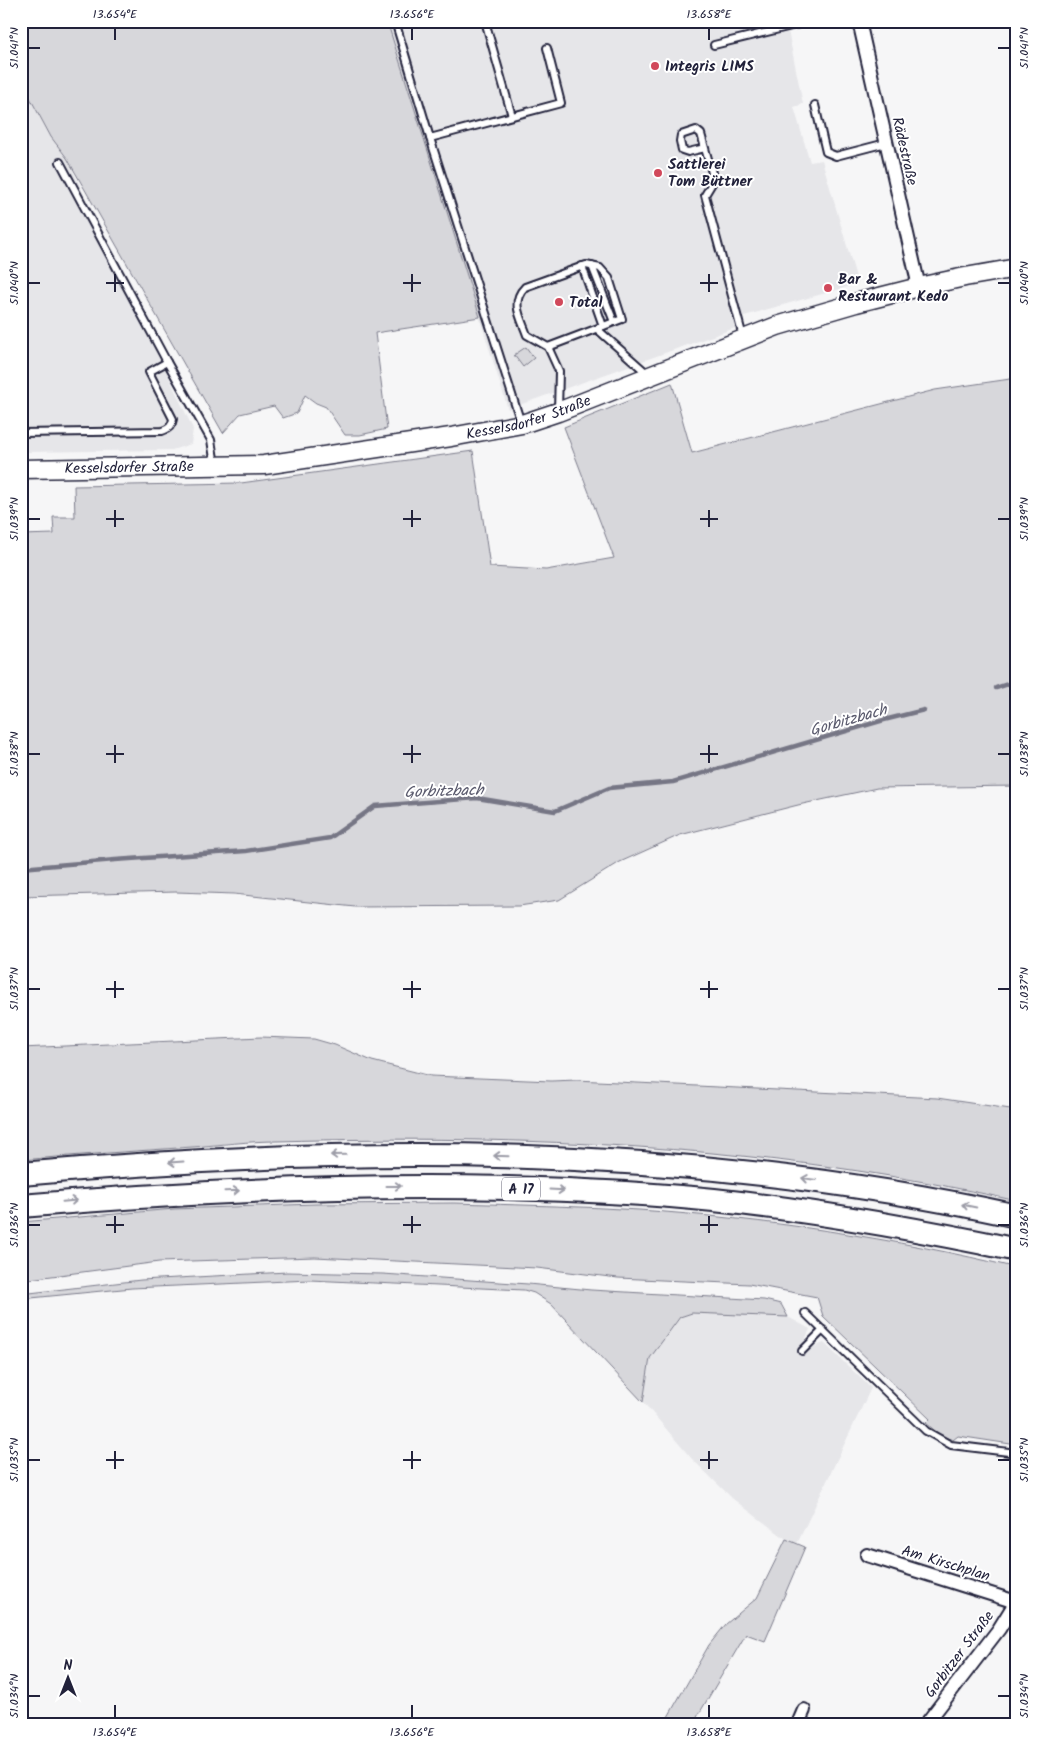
<svg xmlns="http://www.w3.org/2000/svg" width="1038" height="1745" font-family="Kalam,sans-serif">
  <style>
    .built { fill: #e6e6e9 }
    .green { fill: #d7d7db; stroke: #7c7c8b }
    .lines { fill: none; stroke-linecap: round; stroke-linejoin: round }
    .stream { stroke: #767685; stroke-width: 4.5 }
    .lane-casing { stroke: #22223b; stroke-width: 10 }
    .street-casing { stroke: #22223b; stroke-width: 16 }
    .secondary-casing { stroke: #22223b; stroke-width: 21 }
    .highway-casing { stroke: #22223b; stroke-width: 26 }
    .lane { stroke: #fff; stroke-width: 6 }
    .street { stroke: #fff; stroke-width: 12 }
    .secondary { stroke: #fff; stroke-width: 18 }
    .highway { stroke: #fff; stroke-width: 22 }
    .oneway { stroke: #9c9ca7 }
    .ticks { fill: none; stroke: #22223b; stroke-width: 2 }
    .poi-dot { fill: #d1495b; stroke: #fff; stroke-width: 2 }
    .labels { text-anchor: middle; stroke-width: 4; stroke-linejoin: round; paint-order: stroke }
    .shield { fill: #fff; stroke: #646476; stroke-width: 1 }
    .shield-label { font-size: 14px; font-weight: bold; fill: #22223b }
    .poi-label { font-size: 15px; font-weight: bold; fill: #22223b; stroke: #fff; text-anchor: start }
    .street-label { font-size: 15px; fill: #22223b; stroke: #fff }
    .water-label { font-size: 16px; font-style: italic; fill: #5a5a6d; stroke: #fff }
    .neatline { fill: none; stroke: #22223b; stroke-width: 2 }
    .ticks-label { font-size: 12px; text-anchor: middle; fill: #22223b }
  </style>
  <rect width="100%" height="100%" fill="#f6f6f7"/>
  <filter id="ink" filterUnits="userSpaceOnUse"><feTurbulence type="fractalNoise" baseFrequency=".02" numOctaves="2"/><feDisplacementMap in="SourceGraphic" scale="10" xChannelSelector="R" yChannelSelector="G"/><feConvolveMatrix kernelMatrix="1 2 1 2 8 2 1 2 1" color-interpolation-filters="sRGB"/></filter>
  <g filter="url(#ink)">
    <g class="built">
      <path d="M387,21h399l17,83 -9,3 16,55 12,-2 36,124 -125,35 2,9 -227,81z"/>
      <path d="M21,81l30,56 16,21 126,271 -2,15 -19,6 -151,2z"/>
      <path d="M692,1313l96,4 22,12 -6,13 7,6 13,-5 47,45 -74,156 -11,-5 -53,-40 -41,-40 -49,-57 7,-44 30,-41z"/>
    </g>
    <g class="green">
      <path d="M21,21h366l93,296 -105,16 12,96 -27,6h-15l-19,-28 -10,-4 -11,-8 -8,18 -14,5 -9,-12 -34,8 -17,19 -156,-275 -16,-21 -30,-56z"/>
      <path d="M526,347l8,11 -11,9 -9,-12z"/>
      <path d="M1017,378v408l-140,2 -79,17 -118,30 -60,27 -61,38 -40,6 -164,1 -121,-13 -58,-2 -155,4v-361l33,-1 -1,-17h22l-1,-31 167,-3 232,-32 17,116 56,3 68,-12 -50,-131 108,-44 20,70 243,-63z"/>
      <path d="M261,1037l53,2 21,6 37,16 59,15 120,5 26,-1 360,18 80,12v91c-242,-55 -492,-67 -740,-60 -28,0 -57,4 -85,6 -57,4 -114,8 -171,13v-112z"/>
      <path d="M454,1203c62,2 124,3 185,7 127,9 255,28 378,58v177l-59,-9 -5,4 -12,-4 -15,-13 4,-4 -107,-103 -6,-19 -68,-13 -131,-6 -81,-10 -222,-11 -156,5 -138,18v-58l153,-13 141,-5z"/>
      <path d="M287,1272l96,2 145,10 63,6 173,10 17,4 7,13 -96,-4 -12,4 -30,41 -7,44 -92,-98 -17,-11 -10,-3 -214,-10 -178,8 -111,11v-5l120,-14z"/>
      <path d="M786,1539l19,8 -40,94 -19,-7 -53,90h-29l45,-79 17,-21 31,-26z"/>
    </g>
    <g class="lines">
      <g class="stream">
        <path d="M996,688l21,-7"/>
        <path d="M21,868l94,-8 131,-9 84,-13 45,-32 102,-8 78,13 54,-23 64,-6 211,-62 40,-10"/>
      </g>
      <defs>
        <g id="lane">
          <path d="M395,21l35,117"/>
          <path d="M485,21l27,95"/>
          <path d="M714,45l98,-24"/>
          <path d="M815,105l11,47 10,4 50,-13"/>
          <path d="M705,148l-17,4 -6,-2 -2,-9 1,-6 15,-5 5,4 13,46 -9,15 38,142"/>
          <path d="M60,162l107,200 44,78 4,25"/>
          <path d="M582,266l21,60"/>
          <path d="M592,266l22,56"/>
          <path d="M597,329l52,46"/>
          <path d="M548,347l74,-28 -13,-41 -9,-10 -14,-3 -61,22c-15,15 -4,31 2,48l21,12 11,24 -1,40"/>
          <path d="M521,423l-91,-285 131,-35 -14,-55"/>
          <path d="M21,433l141,-2c7,-2 10,-5 11,-12l-24,-47 18,-10"/>
          <path d="M805,1313l121,118 25,14 66,8"/>
          <path d="M802,1351l21,-21"/>
        </g>
        <g id="street">
          <path d="M859,21l60,266"/>
          <path d="M867,1555l149,47"/>
          <path d="M798,1724l6,-14"/>
          <path d="M926,1724l73,-95 18,-29"/>
        </g>
        <g id="secondary">
          <path id="s1" d="M21,469l243,-4 187,-28 71,-13 36,-12 219,-86 79,-23 63,-16 46,-10 52,-9"/>
        </g>
        <g id="highway">
          <path d="M21,1174c334,-30 667,-30 996,42"/>
          <path d="M21,1206c162,-14 325,-22 487,-18 69,2 138,5 206,12 102,11 203,29 303,50"/>
        </g>
      </defs>
      <use href="#lane" class="lane-casing"/>
      <use href="#street" class="street-casing"/>
      <use href="#secondary" class="secondary-casing"/>
      <use href="#highway" class="highway-casing"/>
      <use href="#lane" class="lane"/>
      <use href="#street" class="street"/>
      <use href="#secondary" class="secondary"/>
      <use href="#highway" class="highway"/>
    </g>
    <defs><path id="oneway-shaft" d="M-6 0H5M1.5-3L5.5 0L1.5 3" fill="none" stroke-width="1.6" stroke-linecap="round" stroke-linejoin="round" transform="scale(1.25)"/></defs>
    <g class="oneway">
      <use href="#oneway-shaft" transform="translate(338 1155) rotate(179)"/>
      <use href="#oneway-shaft" transform="translate(501 1156) rotate(-178)"/>
      <use href="#oneway-shaft" transform="translate(176 1162) rotate(176)"/>
      <use href="#oneway-shaft" transform="translate(809 1179) rotate(-172)"/>
      <use href="#oneway-shaft" transform="translate(394 1186)"/>
      <use href="#oneway-shaft" transform="translate(557 1190) rotate(3)"/>
      <use href="#oneway-shaft" transform="translate(232 1191) rotate(-2)"/>
      <use href="#oneway-shaft" transform="translate(70 1201) rotate(-5)"/>
      <use href="#oneway-shaft" transform="translate(969 1206) rotate(-169)"/>
    </g>
  </g>
  <path class="ticks" d="M115,28v12M412,28v12M709,28v12M28,48h12M998,48h12M115,274v18M412,274v18M709,274v18M28,283h12M106,283h18M403,283h18M700,283h18M998,283h12M115,510v17M412,510v17M709,510v17M28,519h12M106,519h18M403,519h18M700,519h18M998,519h12M115,745v18M412,745v18M709,745v18M28,754h12M106,754h18M403,754h18M700,754h18M998,754h12M115,981v17M412,981v17M709,981v17M28,989h12M106,989h18M403,989h18M700,989h18M998,989h12M115,1216v17M412,1216v17M709,1216v17M28,1225h12M106,1225h18M403,1225h18M700,1225h18M998,1225h12M115,1451v18M412,1451v18M709,1451v18M28,1460h12M106,1460h18M403,1460h18M700,1460h18M998,1460h12M28,1696h12M998,1696h12M115,1705v13M412,1705v13M709,1705v13"/>
  <g class="poi-dot">
    <circle cx="655" cy="66" r="5"/>
    <circle cx="658" cy="173" r="5"/>
    <circle cx="828" cy="288" r="5"/>
    <circle cx="559" cy="302" r="5"/>
  </g>
  <g class="labels">
    <rect class="shield" x="502" y="1177.5" width="38" height="23" rx="4"/>
    <g class="shield-label">
      <text x="521" y="1194">A 17</text>
    </g>
    <g class="poi-label">
      <text x="665" y="71">Integris LIMS</text>
      <text x="668" y="169">Sattlerei<tspan x="668" dy="17">Tom Büttner</tspan></text>
      <text x="838" y="284">Bar &amp;<tspan x="838" dy="17">Restaurant Kedo</tspan></text>
      <text x="569" y="307">Total</text>
    </g>
    <g class="street-label">
      <text transform="translate(905 151) rotate(77)" y="5">Rädestraße</text>
      <text dy="5" stroke="none"><textPath href="#s1" startOffset="512">Kesselsdorfer Straße</textPath></text>
      <text dy="5" stroke="none"><textPath href="#s1" startOffset="108">Kesselsdorfer Straße</textPath></text>
      <text transform="translate(946 1563) rotate(17)" y="5">Am Kirschplan</text>
      <text transform="translate(959 1654) rotate(-53)" y="5">Gorbitzer Straße</text>
    </g>
    <g class="water-label">
      <text transform="translate(848 719) rotate(-16)" y="6">Gorbitzbach</text>
      <text transform="translate(444 790) rotate(-2)" y="6">Gorbitzbach</text>
    </g>
  </g>
  <rect width="1038" height="1745" fill="none" stroke="#fff" stroke-width="55"/>
  <g transform="translate(68 1678)" stroke="#ffffff" stroke-width="4" paint-order="stroke">
  <path d="M0-4L9 19L0 12L-9 19Z" fill="#22223b"/>
  <text y="-8" font-size="14" font-weight="bold" text-anchor="middle" fill="#22223b">N</text>
  </g>
  <rect x="28" y="28" width="982" height="1690" class="neatline"/>
  <g class="ticks-label">
    <text x="115" y="18">13.654°E</text>
    <text x="412" y="18">13.656°E</text>
    <text x="709" y="18">13.658°E</text>
    <text transform="translate(14 48) rotate(-90)" y="4">51.041°N</text>
    <text transform="translate(1024 48) rotate(-90)" y="4">51.041°N</text>
    <text transform="translate(14 283) rotate(-90)" y="4">51.040°N</text>
    <text transform="translate(1024 283) rotate(-90)" y="4">51.040°N</text>
    <text transform="translate(14 519) rotate(-90)" y="4">51.039°N</text>
    <text transform="translate(1024 519) rotate(-90)" y="4">51.039°N</text>
    <text transform="translate(14 754) rotate(-90)" y="4">51.038°N</text>
    <text transform="translate(1024 754) rotate(-90)" y="4">51.038°N</text>
    <text transform="translate(14 989) rotate(-90)" y="4">51.037°N</text>
    <text transform="translate(1024 989) rotate(-90)" y="4">51.037°N</text>
    <text transform="translate(14 1225) rotate(-90)" y="4">51.036°N</text>
    <text transform="translate(1024 1225) rotate(-90)" y="4">51.036°N</text>
    <text transform="translate(14 1460) rotate(-90)" y="4">51.035°N</text>
    <text transform="translate(1024 1460) rotate(-90)" y="4">51.035°N</text>
    <text transform="translate(14 1696) rotate(-90)" y="4">51.034°N</text>
    <text transform="translate(1024 1696) rotate(-90)" y="4">51.034°N</text>
    <text x="115" y="1736">13.654°E</text>
    <text x="412" y="1736">13.656°E</text>
    <text x="709" y="1736">13.658°E</text>
  </g>
</svg>
